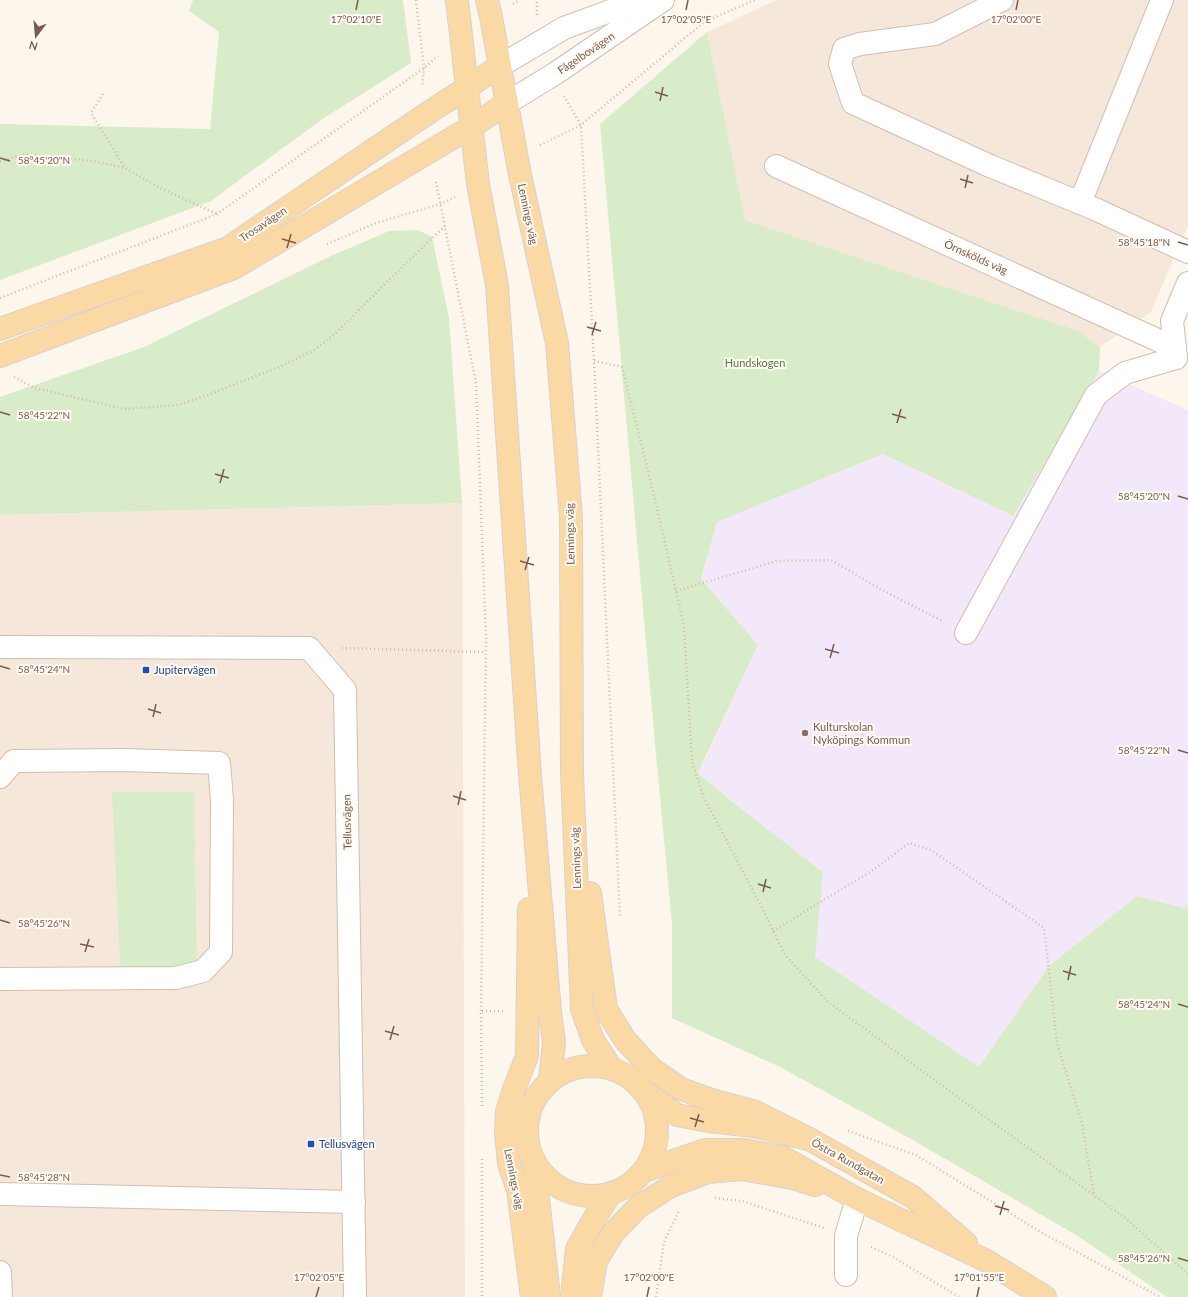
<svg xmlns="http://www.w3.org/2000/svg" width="1188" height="1297" font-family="Lato,sans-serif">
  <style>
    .residential { fill: #f5e8da }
    .education { fill: #f3e8fa }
    .green { fill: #d8ecc9 }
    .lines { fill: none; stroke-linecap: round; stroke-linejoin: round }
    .minor-casing { stroke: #d1beb0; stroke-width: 24 }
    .major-casing { stroke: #dad1cd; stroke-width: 24 }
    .path { stroke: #d9b8a5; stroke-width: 2.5; stroke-dasharray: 1 3; stroke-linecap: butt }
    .minor { stroke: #fff; stroke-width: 22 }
    .major { stroke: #fbd9a5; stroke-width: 22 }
    .ticks { fill: none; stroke: #7a5c4d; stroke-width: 1.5 }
    .transit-dot { fill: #1a4fb4; stroke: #fffaf3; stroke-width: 1.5 }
    .education-dot { fill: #8d6e63; stroke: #fffaf3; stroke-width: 1.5 }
    .labels { text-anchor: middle; stroke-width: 4; stroke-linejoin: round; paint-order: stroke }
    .street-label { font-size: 11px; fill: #7a5c4d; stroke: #fffaf3 }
    .park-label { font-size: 11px; fill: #537a41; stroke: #fffaf3 }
    .transit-label { font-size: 11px; fill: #164399; stroke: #fffaf3; text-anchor: start }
    .education-label { font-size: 11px; fill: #785e54; stroke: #fffaf3; text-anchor: start }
    .ticks-label { font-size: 10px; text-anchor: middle; fill: #7a5c4d; stroke: #fffaf3; stroke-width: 4; stroke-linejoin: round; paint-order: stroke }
  </style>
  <rect width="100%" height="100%" fill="#fdf6ec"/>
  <g class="residential">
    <path d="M777,0h411v225l-37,87 -51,35 -24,-17 -331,-110 -38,-188z"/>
    <path d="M462,503l3,794h-465v-782z"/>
  </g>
  <path class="education" d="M1099,371l89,39v499l-51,-13 -88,70 -70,102 -164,-111 8,-85 -87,-67 -38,-32 9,-17 51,-111 -57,-66 16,-57 166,-68 129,62z"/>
  <g class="green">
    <path d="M193,0h210l8,63 -90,57 -110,81 -211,79v-156l210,5 9,-97 -30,-21z"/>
    <path d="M707,32l38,188 331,110 24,17 -1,24 -86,145 -130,-62 -166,68 -16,57 57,66 -60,128 38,32 87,67 -8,85 164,110 70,-101 88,-70 51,13v388h-21l-91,-62 -165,-96 -131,-72 -108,-49v-94l-17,-180 -55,-620z"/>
    <path d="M418,230l14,7 17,81 13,185 -462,12v-118l144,-50 187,-91 58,-25z"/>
    <path d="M112,792h82l3,188 -76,3z"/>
  </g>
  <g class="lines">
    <defs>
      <g id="minor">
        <path d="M1002,0l-67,34 -75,10 -16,5 -4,15 13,39 137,63 105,43 93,43"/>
        <path d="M500,66l64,-38 76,-28"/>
        <path d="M507,103l49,-30 107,-73"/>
        <path d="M776,166l399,182"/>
        <path d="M1080,203l82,-203"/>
        <path d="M1176,358l-4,-37 16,-38"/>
        <path d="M966,633l130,-238 29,-22 51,-15"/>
        <path d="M0,647l309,1 36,42 10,607"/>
        <path d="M0,777l14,-16 110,-1 95,3 3,37 -1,152 -18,19 -27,7 -176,1"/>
        <path d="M0,1194l354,8"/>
        <path d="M0,1272l1,25"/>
        <path d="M846,1275v-39l11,-37"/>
      </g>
      <g id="major">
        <path d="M457,0l21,184 19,101 33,490 20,237 4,30 -4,38"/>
        <path d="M487,0l4,17 29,158 37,168 14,174 1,256 10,236 11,31 18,28"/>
        <path d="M0,329l228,-81 197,-133 75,-49"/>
        <path d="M0,356l234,-88 237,-141 36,-24"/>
        <path d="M590,893l16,116 19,31 27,29 29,20 31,11 41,11 56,28"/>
        <path d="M529,909l-2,147 -14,36 -6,20 -1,21 3,31 9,26 14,107"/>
        <circle cx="592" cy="1131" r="65"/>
        <path d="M646,1093l31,22 32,6 45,5 55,13 104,58 53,46"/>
        <path d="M534,1162l15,135"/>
        <path d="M644,1171l61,-21h38l39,7 75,42 128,61 60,37"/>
        <path d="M572,1297l5,-48 17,-30 17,-26"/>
        <path d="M590,1297l6,-36 17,-28 25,-26 33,-21 37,-14 33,-3 52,9 22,7"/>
      </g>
    </defs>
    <use href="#minor" class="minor-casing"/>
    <use href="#major" class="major-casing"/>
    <g class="path">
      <path d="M416,0l8,68 -2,19"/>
      <path d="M513,4l6,-4"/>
      <path d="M537,15v-15"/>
      <path d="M103,94l-12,19 34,55 37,21 55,25"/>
      <path d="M564,96l17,29 13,236 26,556"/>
      <path d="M540,145l41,-20 123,-103 51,-22"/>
      <path d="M0,161l26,-7 67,7 32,7"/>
      <path d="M436,182l40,201 10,255 -5,373"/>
      <path d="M327,244l49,-21 65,-19 14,-7"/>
      <path d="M0,298l217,-84 207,-146 14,-12"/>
      <path d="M594,361l28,6 30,120 32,139 8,136 12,36 56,106 25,51 43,47 149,109 147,106 64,57"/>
      <path d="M14,377l21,11 89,21 54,-4 30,-10 71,-28 34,-16 22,-17 61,-61 49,-47"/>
      <path d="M676,591l101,-30 54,-1 53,31 60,31"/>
      <path d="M342,648l143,4"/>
      <path d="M773,931l100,-61 36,-27 22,7 113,78 13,115 25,81 12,71"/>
      <path d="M482,1106l-1,-95h22"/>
      <path d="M848,1131l68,24 128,79 116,63"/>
      <path d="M482,1159v138"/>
      <path d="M715,1198l27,3 82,27"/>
      <path d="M871,1247l22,10 66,40"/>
      <path d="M656,1297l8,-55 15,-31"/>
    </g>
    <use href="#minor" class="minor"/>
    <use href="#major" class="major"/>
  </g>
  <path class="ticks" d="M356,10l2,-10M686,10l2,-10M1016,10l2,-10M655,92l13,4M660,101l3,-14M0,158l10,3M960,179l13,4M965,188l3,-13M282,239l14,4M1178,242l10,3M287,248l4,-14M587,327l14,4M592,335l4,-13M0,412l10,3M892,414l14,4M897,423l4,-14M215,474l14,4M220,483l4,-14M1178,496l10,3M520,561l14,4M525,570l4,-13M825,649l14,4M830,658l4,-14M0,666l10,3M148,709l13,4M153,717l3,-13M1178,750l10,3M453,796l13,4M458,805l3,-14M758,884l13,4M763,892l3,-13M0,920l10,3M80,944l14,3M85,952l4,-13M1063,971l13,4M1068,980l3,-14M1178,1004l10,3M385,1031l14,4M390,1040l4,-14M690,1118l14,4M695,1127l4,-13M0,1175l10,2M995,1206l14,4M1000,1215l4,-14M1178,1258l10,3M316,1297l3,-10M647,1297l2,-10M977,1297l2,-10"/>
  <g class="transit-dot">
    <rect x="142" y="666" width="8" height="8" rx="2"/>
    <rect x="307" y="1140" width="8" height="8" rx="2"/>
  </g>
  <circle class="education-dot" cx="805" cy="733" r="4"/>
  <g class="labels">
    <g class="street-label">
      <text transform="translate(586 53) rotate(-34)" y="4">Fågelbovägen</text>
      <text transform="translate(528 214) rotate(78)" y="4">Lennings väg</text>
      <text transform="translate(263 224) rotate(-34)" y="4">Trosavägen</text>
      <text transform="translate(976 257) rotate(24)" y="4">Örnskölds väg</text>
      <text transform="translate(570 534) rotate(-91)" y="4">Lennings väg</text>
      <text transform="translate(347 822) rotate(-91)" y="4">Tellusvägen</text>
      <text transform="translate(576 858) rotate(-92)" y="4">Lennings väg</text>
      <text transform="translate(848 1161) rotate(29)" y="4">Östra Rundgatan</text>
      <text transform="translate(514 1179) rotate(79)" y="4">Lennings väg</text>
    </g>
    <g class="park-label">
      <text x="755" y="367">Hundskogen</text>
    </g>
    <g class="transit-label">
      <text x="154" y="674">Jupitervägen</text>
      <text x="319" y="1148">Tellusvägen</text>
    </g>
    <g class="education-label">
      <text x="813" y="731">Kulturskolan<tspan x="813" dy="13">Nyköpings Kommun</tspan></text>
    </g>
  </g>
  <g class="ticks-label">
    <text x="356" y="23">17°02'10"E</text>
    <text x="686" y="23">17°02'05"E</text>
    <text x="1016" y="23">17°02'00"E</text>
    <text x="44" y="164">58°45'20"N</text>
    <text x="1144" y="246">58°45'18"N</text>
    <text x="44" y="419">58°45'22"N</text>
    <text x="1144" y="500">58°45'20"N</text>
    <text x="44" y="673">58°45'24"N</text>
    <text x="1144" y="754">58°45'22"N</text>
    <text x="44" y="927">58°45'26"N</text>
    <text x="1144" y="1008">58°45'24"N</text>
    <text x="44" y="1181">58°45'28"N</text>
    <text x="1144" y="1262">58°45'26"N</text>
    <text x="319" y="1281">17°02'05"E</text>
    <text x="649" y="1281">17°02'00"E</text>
    <text x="979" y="1281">17°01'55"E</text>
  </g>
  <g transform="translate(36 36) rotate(196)" stroke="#fffaf3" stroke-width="3" paint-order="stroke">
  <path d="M0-3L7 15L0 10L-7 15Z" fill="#7a5c4d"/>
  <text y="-6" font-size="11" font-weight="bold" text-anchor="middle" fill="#7a5c4d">N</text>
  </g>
</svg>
